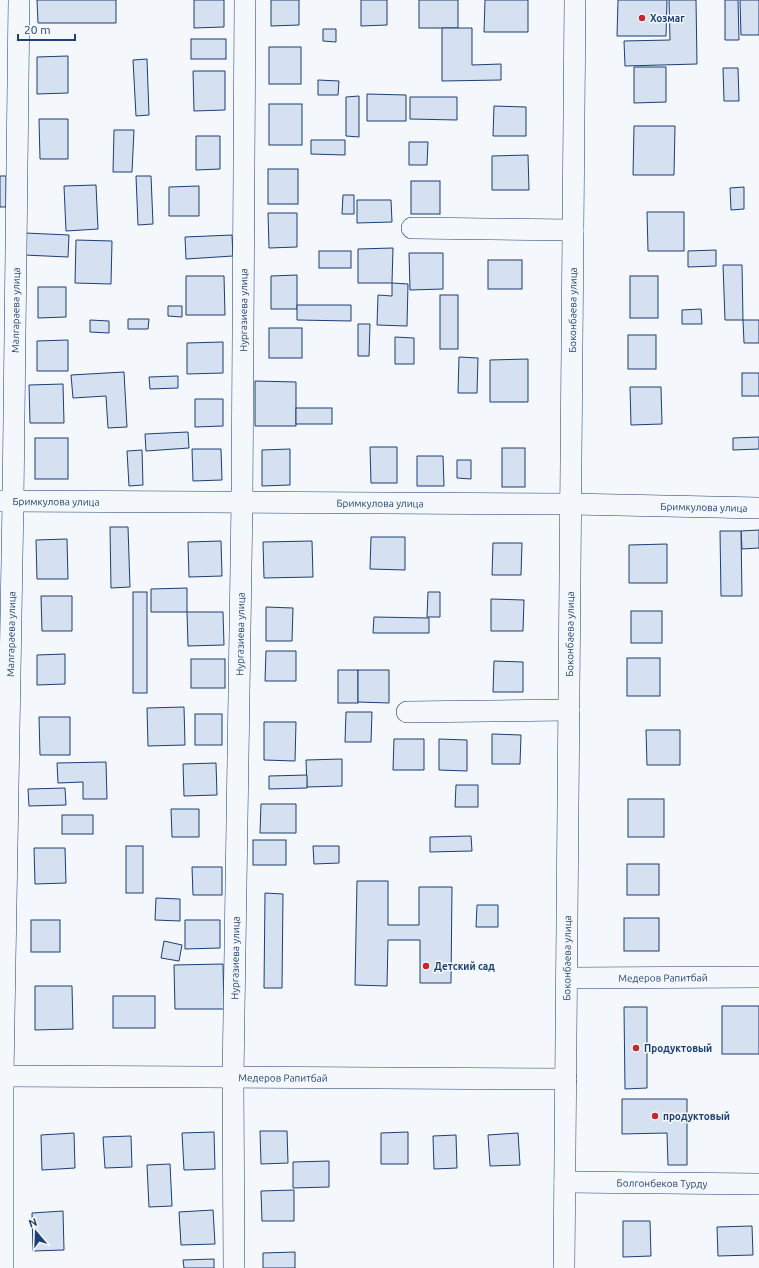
<svg xmlns="http://www.w3.org/2000/svg" width="759" height="1268" font-family="Ubuntu,sans-serif">
  <style>
    .building { fill: #d5e0f0; stroke: #1d3f73 }
    .lines { fill: none; stroke-linecap: round; stroke-linejoin: round }
    .minor-casing { stroke: #1d3f73; stroke-width: 22 }
    .minor { stroke: #f4f7fb; stroke-width: 21 }
    .poi-dot { fill: #c62828; stroke: #f4f7fb; stroke-width: 1.5 }
    .labels { text-anchor: middle; stroke-width: 3; stroke-linejoin: round; paint-order: stroke }
    .poi-label { font-size: 10px; font-weight: bold; fill: #1d3f73; stroke: #f4f7fb; text-anchor: start }
    .street-label { font-size: 10px; fill: #1d3f73; stroke: #f4f7fb }
  </style>
  <rect width="100%" height="100%" fill="#f4f7fb"/>
  <g class="building">
    <path d="M37,0h79v23h-78z"/>
    <path d="M194,0h30v27l-30,1z"/>
    <path d="M271,0h28v25l-28,1z"/>
    <path d="M361,0h26v25l-26,1z"/>
    <rect x="419" y="0" width="39" height="28"/>
    <path d="M485,0h43v32h-44z"/>
    <path d="M618,0h49l-1,36h-49z"/>
    <path d="M669,0h27l1,64 -72,2 -1,-25 46,-1z"/>
    <path d="M725,0h13l1,40h-14z"/>
    <path d="M740,0h19v35h-18z"/>
    <path d="M442,28h30v37l29,-1v16l-59,1z"/>
    <path d="M323,29h13v13l-13,-1z"/>
    <rect x="191" y="39" width="35" height="20"/>
    <rect x="269" y="47" width="32" height="37"/>
    <path d="M68,56v37l-31,1v-37z"/>
    <path d="M147,59l2,56 -13,1 -3,-56z"/>
    <path d="M634,67h32v35l-32,1z"/>
    <path d="M723,68h15l1,33h-15z"/>
    <path d="M193,71h32v39l-31,1z"/>
    <path d="M318,80l21,1 -1,14h-20z"/>
    <path d="M367,94l39,1v26h-39z"/>
    <path d="M359,96v41l-13,-1v-39z"/>
    <path d="M410,97h47v23l-47,-1z"/>
    <rect x="269" y="104" width="33" height="41"/>
    <path d="M494,106l32,1v29h-33z"/>
    <path d="M39,119h29v40h-28z"/>
    <path d="M634,126h41l-1,49h-41z"/>
    <path d="M114,130h20l-2,42h-19z"/>
    <path d="M196,136h24v33l-24,1z"/>
    <path d="M311,140h34v15l-34,-1z"/>
    <path d="M409,142h19l-1,23h-18z"/>
    <path d="M528,155l1,35h-37v-34z"/>
    <rect x="268" y="169" width="30" height="35"/>
    <rect x="0" y="176" width="6" height="31"/>
    <path d="M136,176h15l2,48 -15,1z"/>
    <rect x="411" y="181" width="29" height="33"/>
    <path d="M96,185l2,44 -32,2 -2,-45z"/>
    <path d="M199,186v30h-30v-29z"/>
    <path d="M744,187v22l-13,1 -1,-22z"/>
    <path d="M343,195h11v19h-12z"/>
    <path d="M357,200h34l1,22 -35,1z"/>
    <path d="M647,212h37v39h-36z"/>
    <path d="M268,213h29v34l-28,1z"/>
    <path d="M25,233l44,2 -1,22 -44,-2z"/>
    <path d="M232,235l1,21 -47,3 -1,-22z"/>
    <path d="M76,240l36,1 -1,43 -36,-1z"/>
    <path d="M393,248l-1,35h-34v-34z"/>
    <path d="M716,250v16l-28,1v-16z"/>
    <rect x="319" y="251" width="32" height="17"/>
    <path d="M409,253h34v36l-33,1z"/>
    <rect x="488" y="260" width="34" height="29"/>
    <path d="M723,265h19l1,55h-18z"/>
    <path d="M297,275v34h-26v-33z"/>
    <path d="M186,276h38l1,39h-39z"/>
    <rect x="630" y="276" width="28" height="42"/>
    <path d="M392,283l16,1 -1,42 -30,-1 1,-30 14,1z"/>
    <path d="M38,287h28v30l-28,1z"/>
    <rect x="440" y="295" width="18" height="54"/>
    <path d="M297,305h54v16l-54,-1z"/>
    <path d="M168,306h14v11l-14,-1z"/>
    <path d="M701,309l1,15h-20v-14z"/>
    <path d="M128,319h21l-1,10h-20z"/>
    <path d="M90,320l19,1v12l-19,-1z"/>
    <path d="M743,320h16v23h-15z"/>
    <path d="M358,324h12l-1,32h-11z"/>
    <rect x="269" y="328" width="33" height="30"/>
    <rect x="628" y="335" width="28" height="34"/>
    <path d="M395,337l19,1v26h-19z"/>
    <path d="M68,340v31h-31v-30z"/>
    <path d="M223,342v31l-36,1v-31z"/>
    <path d="M459,357l19,1 -1,35h-19z"/>
    <path d="M528,359v43h-38v-42z"/>
    <path d="M124,372l3,55 -19,1 -2,-32 -33,2 -2,-23z"/>
    <rect x="742" y="373" width="17" height="23"/>
    <path d="M178,376v12l-28,1 -1,-12z"/>
    <path d="M255,381l41,1v44h-41z"/>
    <path d="M63,384l1,39h-34l-1,-38z"/>
    <path d="M630,387h31l1,37 -31,1z"/>
    <path d="M195,399h28v27l-28,1z"/>
    <rect x="296" y="408" width="36" height="16"/>
    <path d="M188,432l1,16 -43,3 -1,-17z"/>
    <path d="M759,437v12l-26,1v-12z"/>
    <rect x="35" y="438" width="33" height="41"/>
    <path d="M370,447h27v36h-26z"/>
    <rect x="502" y="448" width="23" height="39"/>
    <path d="M192,449h29l1,31 -29,1z"/>
    <path d="M290,449v36l-28,1v-36z"/>
    <path d="M142,450l1,35 -14,1 -2,-35z"/>
    <path d="M417,456h26l1,30h-27z"/>
    <path d="M457,460h14v19l-14,-1z"/>
    <path d="M110,527h18l2,60 -19,1z"/>
    <path d="M759,530v18l-17,1 -1,-18z"/>
    <path d="M720,531h21l1,65h-21z"/>
    <path d="M371,537h34v33l-35,-1z"/>
    <path d="M67,539l1,40h-31l-1,-39z"/>
    <path d="M221,541l1,35 -33,1 -1,-35z"/>
    <path d="M312,541l1,36 -49,1 -1,-36z"/>
    <path d="M493,543h29l-1,32h-29z"/>
    <path d="M667,544v39h-38v-38z"/>
    <path d="M187,588v24h-36v-23z"/>
    <rect x="133" y="592" width="14" height="101"/>
    <path d="M428,592h12v25h-13z"/>
    <path d="M41,596h31v35h-30z"/>
    <path d="M491,599l33,1 -1,31h-32z"/>
    <path d="M266,607l27,1 -1,33h-26z"/>
    <rect x="631" y="611" width="31" height="32"/>
    <path d="M187,612h36l1,33 -36,1z"/>
    <path d="M374,617l55,1v15h-56z"/>
    <path d="M266,651h30v30h-31z"/>
    <path d="M65,654v30l-28,1v-30z"/>
    <rect x="627" y="658" width="33" height="38"/>
    <rect x="191" y="659" width="34" height="29"/>
    <path d="M494,661l29,1v30h-30z"/>
    <rect x="338" y="670" width="20" height="33"/>
    <path d="M358,670h31v33l-31,-1z"/>
    <path d="M184,707l1,38 -37,1 -1,-38z"/>
    <path d="M346,712h26l-1,30h-26z"/>
    <rect x="195" y="714" width="27" height="31"/>
    <path d="M39,717h31v38h-30z"/>
    <path d="M264,722h32l-1,39 -31,-1z"/>
    <path d="M646,730h34v35h-33z"/>
    <path d="M492,734l29,1 -1,29h-28z"/>
    <path d="M394,739h30v31h-31z"/>
    <path d="M439,739l28,1v31l-28,-1z"/>
    <path d="M342,759v27l-35,1 -1,-27z"/>
    <path d="M106,762l1,37h-24v-17l-25,1 -1,-20z"/>
    <path d="M216,763l1,32 -33,1 -1,-32z"/>
    <path d="M307,775v13l-38,1v-13z"/>
    <path d="M456,785h22v22h-23z"/>
    <path d="M65,788l1,17 -37,1 -1,-17z"/>
    <rect x="628" y="799" width="36" height="38"/>
    <path d="M261,804h35v29h-36z"/>
    <path d="M171,809h28v28h-27z"/>
    <rect x="62" y="815" width="31" height="19"/>
    <path d="M471,836l1,15 -42,1v-15z"/>
    <rect x="253" y="840" width="33" height="25"/>
    <rect x="126" y="846" width="17" height="47"/>
    <path d="M313,846h26v17l-25,1z"/>
    <path d="M34,848h31l1,35 -31,1z"/>
    <rect x="627" y="864" width="32" height="31"/>
    <path d="M192,867h30v28h-29z"/>
    <path d="M357,881h31v44h31v-38h33l-1,96h-31v-43h-32l-1,46 -32,-1z"/>
    <path d="M265,893l18,1 -1,94h-18z"/>
    <path d="M156,898l24,1v22l-25,-1z"/>
    <path d="M477,905h21v22h-22z"/>
    <rect x="624" y="918" width="35" height="33"/>
    <rect x="31" y="920" width="29" height="32"/>
    <path d="M185,920h35v28l-35,1z"/>
    <path d="M164,941l18,4 -3,16 -18,-3z"/>
    <path d="M223,964l1,45h-49l-1,-44z"/>
    <path d="M35,986h37l1,43 -38,1z"/>
    <rect x="113" y="996" width="42" height="32"/>
    <rect x="722" y="1006" width="37" height="48"/>
    <path d="M624,1007h23v81l-22,1z"/>
    <path d="M622,1099h65v66h-19l-1,-32 -45,1z"/>
    <path d="M260,1131h27l1,32 -27,1z"/>
    <path d="M214,1132l1,37 -31,1 -2,-37z"/>
    <path d="M408,1132v32h-27v-31z"/>
    <path d="M74,1133l1,35 -33,2 -1,-35z"/>
    <path d="M518,1133l2,32 -30,1 -2,-31z"/>
    <path d="M456,1135l1,33 -23,1 -1,-33z"/>
    <path d="M131,1136l1,31 -27,1 -2,-31z"/>
    <path d="M329,1161v26l-36,1v-26z"/>
    <path d="M170,1164l2,42 -23,1 -2,-42z"/>
    <path d="M294,1190v31h-32l-1,-30z"/>
    <path d="M213,1210l2,34 -34,1 -2,-33z"/>
    <path d="M63,1211l1,39 -31,1 -1,-38z"/>
    <path d="M623,1221h27l1,35 -28,1z"/>
    <path d="M752,1226l1,29 -35,1 -1,-29z"/>
    <path d="M295,1252v16h-32v-15z"/>
    <path d="M214,1259v9h-30l-1,-8z"/>
  </g>
  <g class="lines">
    <defs>
      <g id="minor">
        <path d="M412,228l161,2"/>
        <path id="s1" d="M0,501l571,3 188,4"/>
        <path d="M407,712l162,-2"/>
        <path id="s2" d="M567,978l192,-1"/>
        <path id="s3" d="M0,1076l566,3"/>
        <path id="s4" d="M565,1182l194,2"/>
        <path id="s5" d="M3,1268v-192l10,-575 6,-501"/>
        <path id="s6" d="M234,1268l-1,-190 9,-576 3,-502"/>
        <path id="s7" d="M564,1268l11,-1268"/>
      </g>
    </defs>
    <use href="#minor" class="minor-casing"/>
    <use href="#minor" class="minor"/>
  </g>
  <g class="poi-dot">
    <circle cx="642" cy="18" r="4"/>
    <circle cx="426" cy="966" r="4"/>
    <circle cx="636" cy="1048" r="4"/>
    <circle cx="655" cy="1116" r="4"/>
  </g>
  <g class="labels">
    <g class="poi-label">
      <text x="650" y="22">Хозмаг</text>
      <text x="434" y="970">Детский сад</text>
      <text x="644" y="1052">Продуктовый</text>
      <text x="663" y="1120">продуктовый</text>
    </g>
    <g class="street-label">
      <text dy="4" stroke="none"><textPath href="#s5" startOffset="958">Малгараева улица</textPath></text>
      <text dy="4" stroke="none"><textPath href="#s6" startOffset="958">Нургазиева улица</textPath></text>
      <text dy="4" stroke="none"><textPath href="#s7" startOffset="958">Боконбаева улица</textPath></text>
      <text dy="4" stroke="none"><textPath href="#s1" startOffset="56">Бримкулова улица</textPath></text>
      <text dy="4" stroke="none"><textPath href="#s1" startOffset="380">Бримкулова улица</textPath></text>
      <text dy="4" stroke="none"><textPath href="#s1" startOffset="704">Бримкулова улица</textPath></text>
      <text dy="4" stroke="none"><textPath href="#s5" startOffset="634">Малгараева улица</textPath></text>
      <text dy="4" stroke="none"><textPath href="#s6" startOffset="634">Нургазиева улица</textPath></text>
      <text dy="4" stroke="none"><textPath href="#s7" startOffset="634">Боконбаева улица</textPath></text>
      <text dy="4" stroke="none"><textPath href="#s6" startOffset="310">Нургазиева улица</textPath></text>
      <text dy="4" stroke="none"><textPath href="#s7" startOffset="310">Боконбаева улица</textPath></text>
      <text dy="4" stroke="none"><textPath href="#s2" startOffset="96">Медеров Рапитбай</textPath></text>
      <text dy="4" stroke="none"><textPath href="#s3" startOffset="283">Медеров Рапитбай</textPath></text>
      <text dy="4" stroke="none"><textPath href="#s4" startOffset="97">Болгонбеков Турду</textPath></text>
    </g>
  </g>
  <g transform="translate(36 1232) rotate(341)" stroke="#f4f7fb" stroke-width="3" paint-order="stroke">
  <path d="M0-3L7 15L0 10L-7 15Z" fill="#1d3f73"/>
  <text y="-6" font-size="11" font-weight="bold" text-anchor="middle" fill="#1d3f73">N</text>
  </g>
  <path d="M18 34v6h57v-6" fill="none" stroke="#1d3f73" stroke-width="2"/>
  <text x="24" y="34" font-size="12" fill="#1d3f73" stroke="#f4f7fb" stroke-width="3" paint-order="stroke">20 m</text>
</svg>
